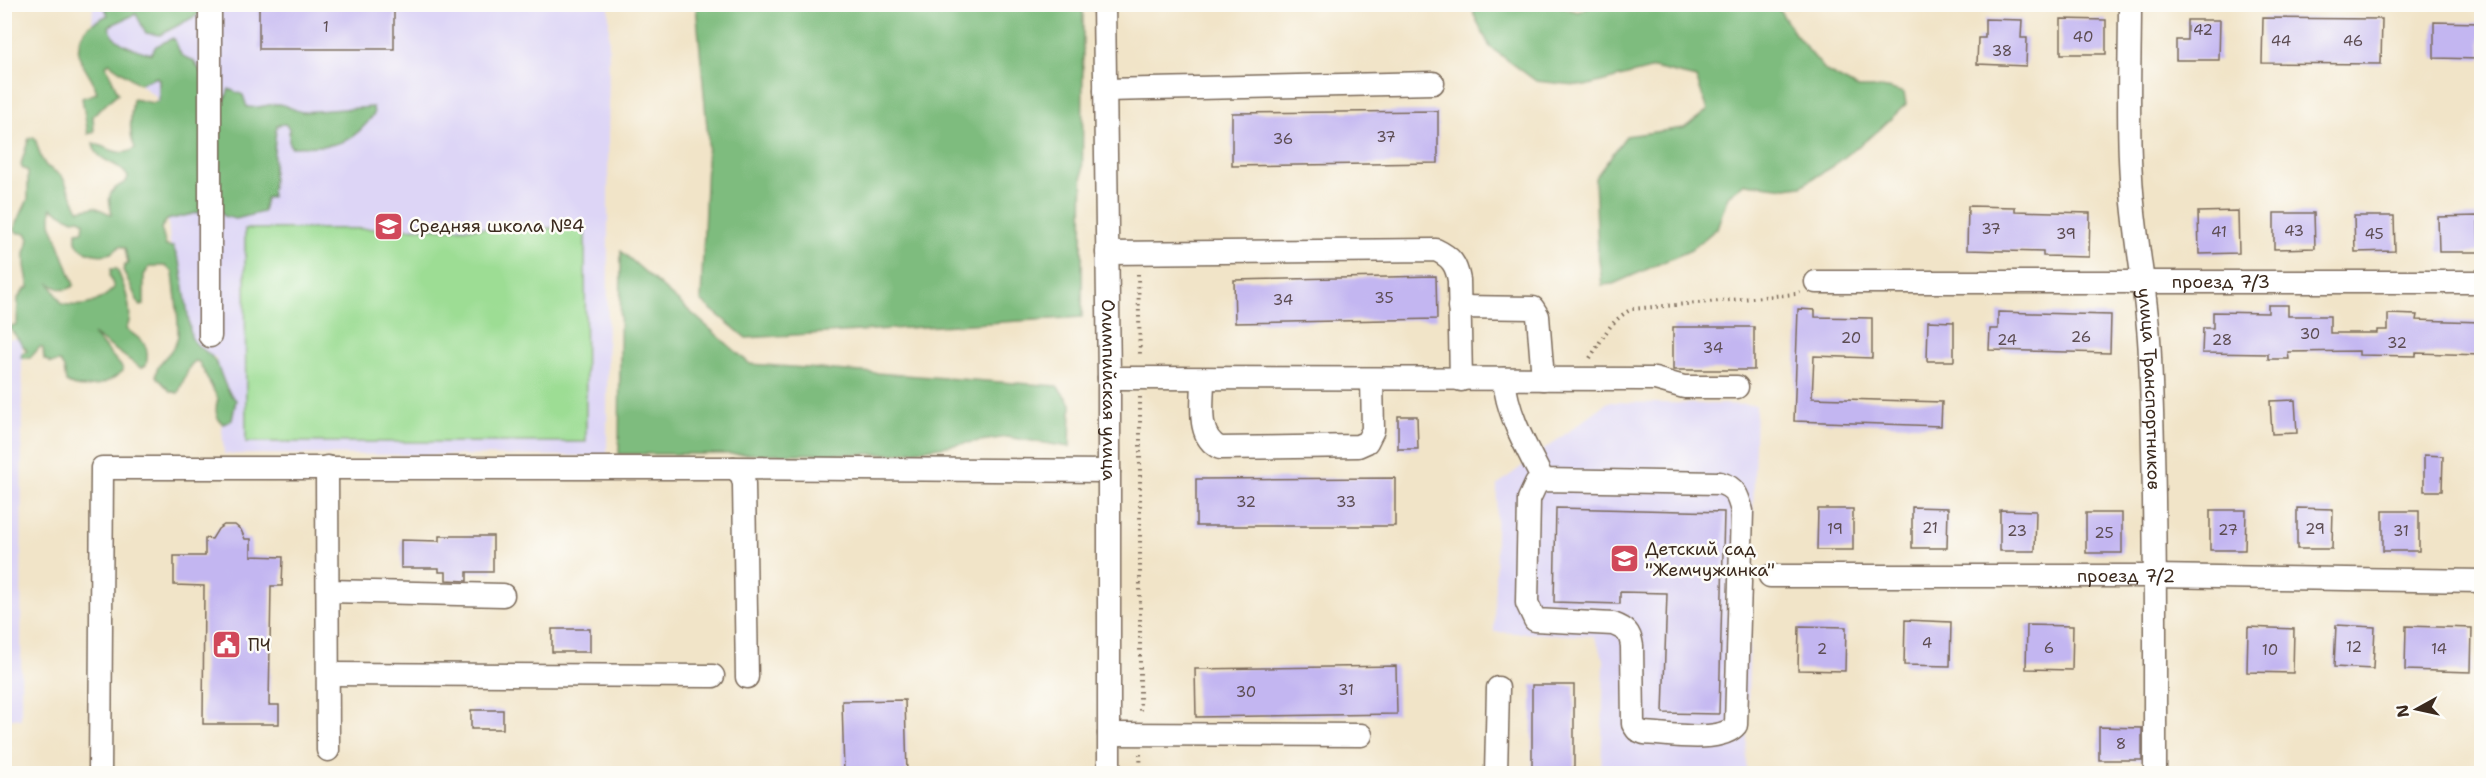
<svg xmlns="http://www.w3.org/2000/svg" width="2486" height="778" font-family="'Shantell Sans',sans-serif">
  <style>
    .built { fill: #ddd5f6 }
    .green { fill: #9ddd94; stroke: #6c8459; stroke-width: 1.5 }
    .forest { fill: #7ebc7e; stroke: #5c734e; stroke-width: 1.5 }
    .building { fill: #c3b6f1 }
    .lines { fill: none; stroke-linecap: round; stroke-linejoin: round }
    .minor-casing { stroke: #7b6b5a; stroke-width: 25 }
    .path { stroke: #7b6b5a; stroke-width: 4; stroke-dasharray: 1.5 4.5; stroke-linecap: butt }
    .minor { stroke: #fff; stroke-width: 22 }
    .labels { text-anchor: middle; stroke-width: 5; stroke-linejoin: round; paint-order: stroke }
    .number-label { font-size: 15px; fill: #5d4d53 }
    .poi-label { font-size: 18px; fill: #3b2a1e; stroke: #fdfcf7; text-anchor: start }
    .street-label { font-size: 18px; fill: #3b2a1e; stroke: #fdfcf7 }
  </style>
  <rect width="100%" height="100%" fill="#fdfcf7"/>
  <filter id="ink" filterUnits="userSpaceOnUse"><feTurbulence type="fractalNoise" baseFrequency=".0167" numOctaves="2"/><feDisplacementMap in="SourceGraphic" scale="12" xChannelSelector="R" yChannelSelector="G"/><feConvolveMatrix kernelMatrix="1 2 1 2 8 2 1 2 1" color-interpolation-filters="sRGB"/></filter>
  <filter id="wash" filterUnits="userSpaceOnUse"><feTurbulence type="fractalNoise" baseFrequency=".008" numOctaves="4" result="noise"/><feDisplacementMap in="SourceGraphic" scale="24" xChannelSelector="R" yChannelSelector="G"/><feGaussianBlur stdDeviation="1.35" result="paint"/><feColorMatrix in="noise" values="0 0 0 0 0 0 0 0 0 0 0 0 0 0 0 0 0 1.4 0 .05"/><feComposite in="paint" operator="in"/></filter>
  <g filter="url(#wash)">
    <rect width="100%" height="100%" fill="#f1e4c8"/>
    <g class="built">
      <path d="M93,5h516l-2,451 -383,-2 -8,-97 -35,-2 -25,-258 -65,-53z"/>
      <path d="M4,339h18l-1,380 -17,-1z"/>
      <path d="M1608,402l148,3 -10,368h-145l3,-114 -10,-23 -100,-4 3,-147z"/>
    </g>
    <path class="green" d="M585,228l1,214h-340l-1,-213z"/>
    <g class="forest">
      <path d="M97,5h126l-4,3 -16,4 -43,23 -14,-2 -10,-19 -27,12c3,19 27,23 42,28l5,-8 17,-8c9,11 1,17 20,22l28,41 4,-2 4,-10 14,6 4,12c12,2 20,-3 31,-3 9,1 15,6 24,8l71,-5 1,7c-26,36 -42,31 -83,33l-2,-5v-14l-4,-4 -8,1c-5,24 -2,48 -6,72l-5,1 -3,14 -27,7 -12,-3 -5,-9 -9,-1 -13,7 -30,7 -6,8 5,18 7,1 8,19 10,71c6,12 13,11 21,20 11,13 9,30 24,43l-4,20 -9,4c-8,-7 -8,-15 -5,-25l-19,-37 -4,-1 -5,5 -12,27 -8,-2 -14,-15c-1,-14 18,-23 21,-36 4,-13 -3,-53 -4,-68l-8,-6h-15l-6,9v30l-4,1 -17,-36 2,-5 3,-1 -3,-16 -5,-2c-4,4 -7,7 -13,8 -13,3 -37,-5 -30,-22l6,-1 1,-9 -4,-3 -7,1 -22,-12v15l23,62c-8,8 -15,4 -24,-1l12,20c22,4 36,0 52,-16l-4,-12 1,-7h6c6,14 19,45 9,60 15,11 25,15 20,36l-5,3 -48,-34 29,33 1,4c-15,13 -38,22 -57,11l-2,-14 -4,-6 -9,1 -7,-4 -1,-11 -3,-1 -10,11h-9l1,-5 5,-2 -18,-24 8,-3 1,-26 7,-9 4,-1 -4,-22v-13l4,-14 -3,-6h-8l-4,-4 14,-30v-28l-6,-3 -1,-4 8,-26h6l6,20 5,8 16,10 17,34 16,-3 17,8c-4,-20 -6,-23 14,-33l2,-5c-9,-17 -32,-13 -35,-34 13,4 29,16 42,5 -7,-16 -4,-32 -2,-49l20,4 6,-2v-21l-2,-3 -18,7 -30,-21 -3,3 12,27 -25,23 1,16 -6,2 -6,-36 15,-5c-2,-11 -10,-20 -15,-30 -4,-6 -4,-12 -3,-19 3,-18 14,-21 29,-29l-4,-9z"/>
      <path d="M696,5h387l-1,312 -336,21 -45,-37 7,-163z"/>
      <path d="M1591,5h185l19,29 31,37 32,17h30l16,5 2,11 -27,26 -47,37 -31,19 -15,2 -41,-5 -17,13 -11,32 -26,22 -78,34 -11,1 -4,-33 -3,-74 31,-42 58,-8 24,-18 -12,-32 -42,-10 -69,18 -49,-5 -46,-34 -16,-32 -1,-10h84l21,7z"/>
      <path d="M621,251l129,113 307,22 14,18 -1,43 -63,-10 -114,17h-274z"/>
    </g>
    <g id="blocks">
      <g class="building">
        <rect x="259" y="4" width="135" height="45"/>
        <path d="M2263,18l119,1 -1,45 -119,-1z"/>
        <path d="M1985,19l37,1 -1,18h6l-1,28 -49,-2 1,-26h7z"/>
        <path d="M2061,19l45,1v34h-45z"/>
        <path d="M2187,20h33l-1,40h-43v-20h11z"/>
        <path d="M2434,22l47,1v36l-47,-1z"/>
        <path d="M1438,111v52l-206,3v-53z"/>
        <path d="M1968,206l47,1v4l75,2 -1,44 -46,-1v-4l-76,-2z"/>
        <path d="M2238,211l1,42 -40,1 -1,-42z"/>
        <path d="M2274,213h40l1,35 -41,1z"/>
        <path d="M2354,216h40l1,35 -40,1z"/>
        <path d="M2478,216l1,36h-40l-1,-35z"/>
        <path d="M1436,276l1,43 -202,4 -1,-43z"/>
        <path d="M2268,305h20v11h42v17h47v-3h11v-16l29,1 -1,5 65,2v33l-65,-2v3l-57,-1v-4l-71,1 1,7h-21v-5l-66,-1 1,-25h10v-16l55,1z"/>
        <path d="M1798,309l17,1v7l57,1v40l-58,-2 -2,42 130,4 -1,24 -147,-5z"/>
        <path d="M1998,312l113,3 -1,38 -121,-3 1,-21h8z"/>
        <path d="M1928,321l26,1v39h-27z"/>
        <rect x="1673" y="327" width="81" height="43"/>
        <path d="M2295,400l2,33 -25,1 -2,-33z"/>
        <path d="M1398,416h19l1,33h-20z"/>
        <path d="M2424,455l19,1 -1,35h-18z"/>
        <path d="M1395,478v48h-199v-47z"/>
        <path d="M1912,507l36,1 -1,40h-35z"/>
        <path d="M1556,508l168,4 -5,202 -56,-1 4,-120 -47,-1v12l-66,-2z"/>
        <path d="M2297,508l36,1 -1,40h-35z"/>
        <path d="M1818,509h35v41h-36z"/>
        <path d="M2000,510l36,1 -1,40h-35z"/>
        <path d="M2210,510h36l-1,40h-35z"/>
        <rect x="2383" y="511" width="36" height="40"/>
        <rect x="2086" y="513" width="36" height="40"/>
        <path d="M224,525h11l6,5 4,9h6v17l32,1 -1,29h-11l-2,119h10v19h-76l1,-138 -30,-1v-29h31v-18l7,1 6,-10z"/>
        <path d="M439,536h54v36h-26v9l-21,-1v-8h-7v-4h-38v-28l38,1z"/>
        <path d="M1905,620l46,2 -1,44 -46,-1z"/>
        <path d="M2027,625l46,1 -1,44 -46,-1z"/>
        <path d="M2336,625l39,2 -2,42 -39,-2z"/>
        <path d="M1799,626l47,1 -1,44 -47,-1z"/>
        <path d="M2406,626l66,2 -1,44 -66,-2z"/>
        <path d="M2248,627l46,2 -1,44 -46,-1z"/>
        <rect x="552" y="629" width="38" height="23"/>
        <path d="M1396,666l1,48 -201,3 -1,-48z"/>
        <rect x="1532" y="685" width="42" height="89"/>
        <path d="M905,700l2,74h-63l-2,-73z"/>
        <rect x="471" y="710" width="32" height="19"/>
        <path d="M2099,727l43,1v32h-43z"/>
      </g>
    </g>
  </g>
  <g filter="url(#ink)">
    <use href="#blocks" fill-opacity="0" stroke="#7b6b5a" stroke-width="1.5"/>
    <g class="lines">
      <defs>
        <g id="minor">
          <path d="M210,4v332"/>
          <path id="s1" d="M1104,4l5,374v396"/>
          <path id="s2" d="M2130,4c0,58 -3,116 1,173 3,60 17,119 19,180 6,139 5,278 5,417"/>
          <path d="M1105,90l328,-7"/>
          <path d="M1107,253l329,-3c15,7 20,14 23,30l2,100"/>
          <path id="s3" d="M1816,282h666"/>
          <path d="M1459,307l74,1 5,8 5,63"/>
          <path d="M1109,378l546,1 29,8h53"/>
          <path d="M1504,379c3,36 23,69 39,101l177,3c15,4 18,13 22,28l-6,214c-15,19 -69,9 -92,8l-7,-3 -4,-6 -1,-78c-2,-14 -6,-17 -19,-22l-78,-4 -8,-17 2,-104 7,-15 7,-4"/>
          <path d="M1203,380c0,24 -7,57 17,68l138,-2 9,-4 6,-12 -1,-50"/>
          <path d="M327,467l1,283"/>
          <path d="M734,468l375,3"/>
          <path id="s4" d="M1770,576h385l327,5"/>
          <path d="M328,591l175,4"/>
          <path d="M329,674l384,2"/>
          <path d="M1109,734l252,1"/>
          <path d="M100,774l2,-306h632l8,7 2,9 3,193"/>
          <path d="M1496,774l2,-86"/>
        </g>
      </defs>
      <use href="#minor" class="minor-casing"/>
      <g class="path">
        <path d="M1138,274l2,83"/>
        <path d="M1590,358c14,-21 19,-37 42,-49l164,-15 4,-2"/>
        <path d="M1140,397v317"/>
        <path d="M1140,754l1,20"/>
      </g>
      <use href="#minor" class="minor"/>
    </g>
  </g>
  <defs>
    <symbol id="school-square" viewBox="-11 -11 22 22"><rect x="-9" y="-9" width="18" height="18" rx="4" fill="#d1495b" stroke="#fdfcf7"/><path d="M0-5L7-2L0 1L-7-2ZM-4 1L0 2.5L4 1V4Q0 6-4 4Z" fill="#fff"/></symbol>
    <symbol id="civic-square" viewBox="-11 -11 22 22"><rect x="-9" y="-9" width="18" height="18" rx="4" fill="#d1495b" stroke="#fdfcf7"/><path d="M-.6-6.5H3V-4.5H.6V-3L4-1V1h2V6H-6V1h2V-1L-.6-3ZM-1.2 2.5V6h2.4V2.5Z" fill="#fff"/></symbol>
  </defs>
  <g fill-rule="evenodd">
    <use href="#school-square" x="372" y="210" width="33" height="33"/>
    <use href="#school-square" x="1608" y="542" width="33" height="33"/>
    <use href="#civic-square" x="210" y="628" width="33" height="33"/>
  </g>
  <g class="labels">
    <g class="number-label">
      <text x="326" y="32">1</text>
      <text x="2203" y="35">42</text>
      <text x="2083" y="42">40</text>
      <text x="2281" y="46">44</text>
      <text x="2353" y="46">46</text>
      <text x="2002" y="56">38</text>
      <text x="1386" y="142">37</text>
      <text x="1283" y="144">36</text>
      <text x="1991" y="234">37</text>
      <text x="2294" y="236">43</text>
      <text x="2219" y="237">41</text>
      <text x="2066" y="239">39</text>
      <text x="2374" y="239">45</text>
      <text x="1384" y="303">35</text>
      <text x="1283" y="305">34</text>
      <text x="2310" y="339">30</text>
      <text x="2081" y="342">26</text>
      <text x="1851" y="343">20</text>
      <text x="2007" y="345">24</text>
      <text x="2222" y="345">28</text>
      <text x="2397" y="348">32</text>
      <text x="1713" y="353">34</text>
      <text x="1246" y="507">32</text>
      <text x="1346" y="507">33</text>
      <text x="1930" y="533">21</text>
      <text x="1835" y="534">19</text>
      <text x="2315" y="534">29</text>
      <text x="2228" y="535">27</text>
      <text x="2017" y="536">23</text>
      <text x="2401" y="536">31</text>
      <text x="2104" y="538">25</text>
      <text x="1927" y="648">4</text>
      <text x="2354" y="652">12</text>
      <text x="2049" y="653">6</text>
      <text x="1822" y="654">2</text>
      <text x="2439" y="654">14</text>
      <text x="2270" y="655">10</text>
      <text x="1346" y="695">31</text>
      <text x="1246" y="697">30</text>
      <text x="2121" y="749">8</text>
    </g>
    <g class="poi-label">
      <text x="409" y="232">Средняя школа №4</text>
      <text x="1645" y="555">Детский сад<tspan x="1645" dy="21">"Жемчужинка"</tspan></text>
      <text x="248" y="651">ПЧ</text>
    </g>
    <g class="street-label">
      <text dy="6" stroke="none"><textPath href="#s3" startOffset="405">проезд 7/3</textPath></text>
      <text dy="6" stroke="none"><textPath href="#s1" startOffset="386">Олимпийская улица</textPath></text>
      <text dy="6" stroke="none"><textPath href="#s2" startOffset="386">улица Транспортников</textPath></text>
      <text dy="6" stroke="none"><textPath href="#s4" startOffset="356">проезд 7/2</textPath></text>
    </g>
  </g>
  <rect width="2486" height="778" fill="none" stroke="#fdfcf7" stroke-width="24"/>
  <g transform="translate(2417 709) rotate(262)" stroke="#fdfcf7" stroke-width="4.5" paint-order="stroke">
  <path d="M0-4.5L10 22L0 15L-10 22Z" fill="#3b2a1e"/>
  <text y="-9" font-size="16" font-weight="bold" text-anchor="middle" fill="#3b2a1e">N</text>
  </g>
</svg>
